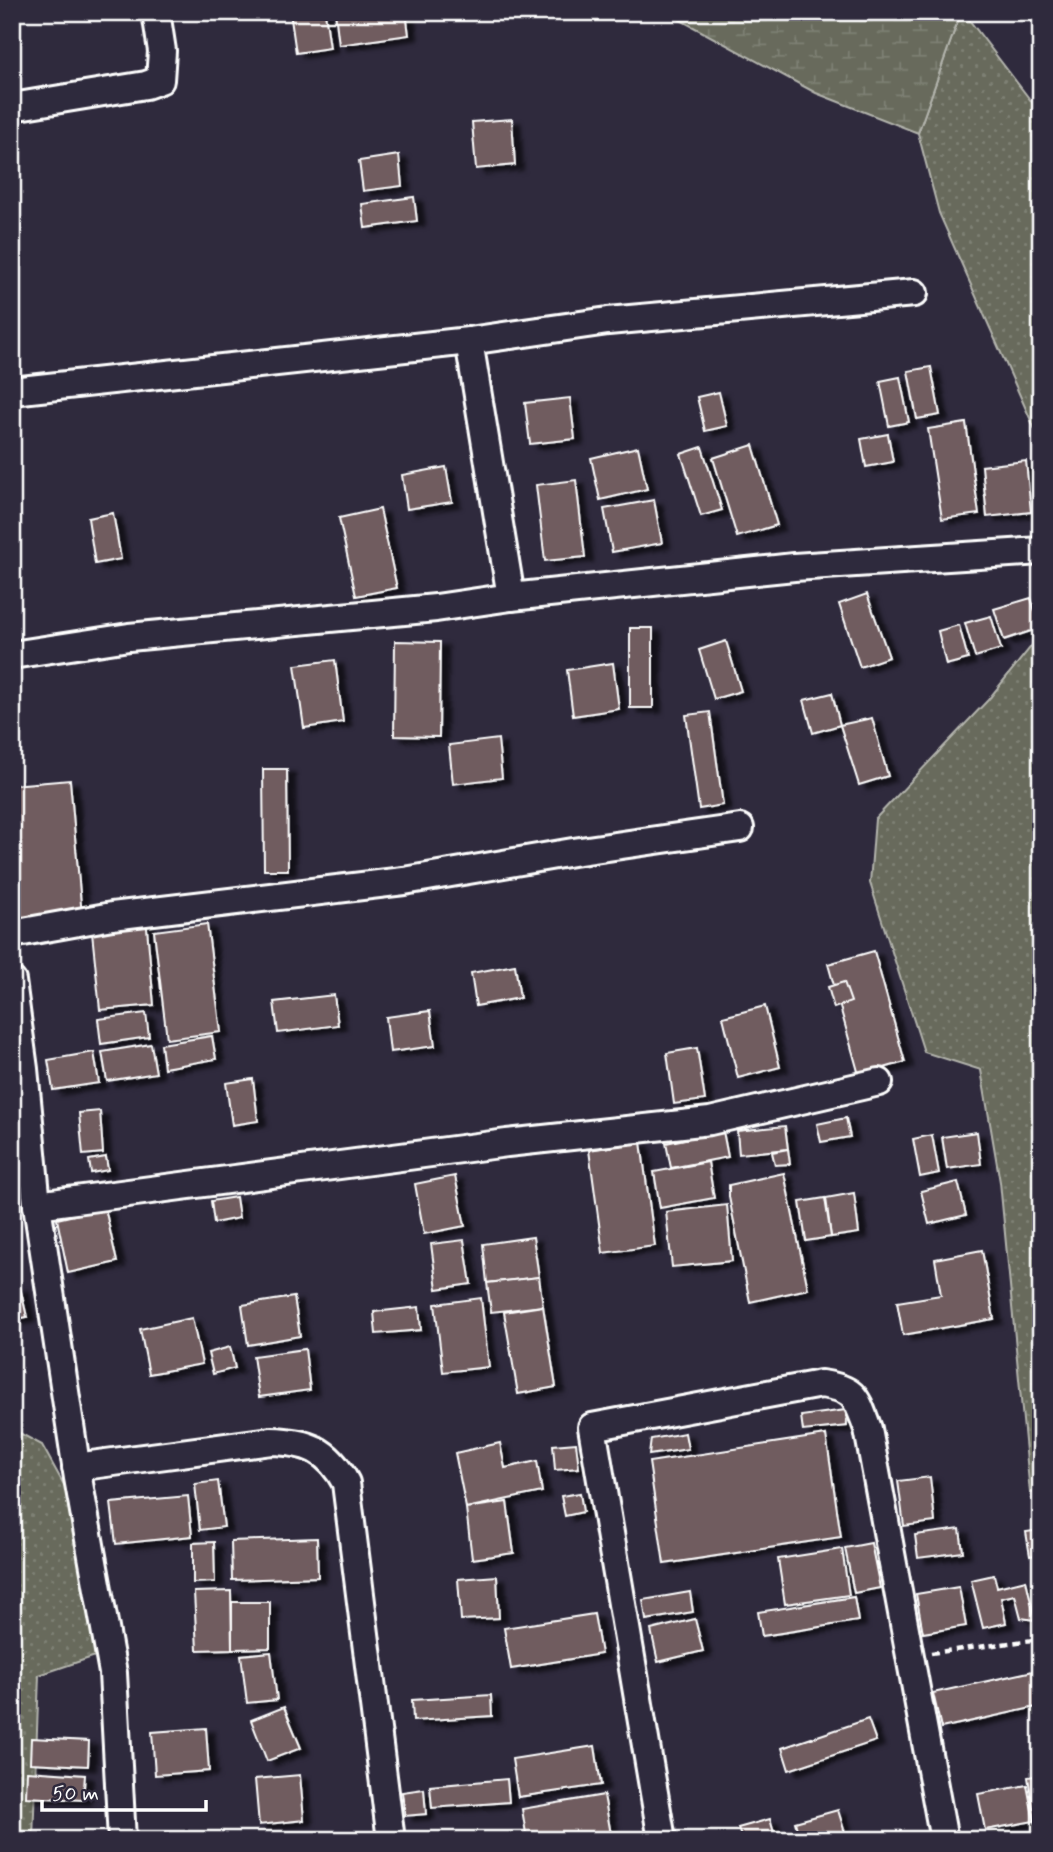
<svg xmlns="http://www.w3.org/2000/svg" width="1053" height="1852" font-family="Mynerve,sans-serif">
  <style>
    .grass { fill: url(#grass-dots); stroke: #b3b4ad; stroke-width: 2 }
    .wetland { fill: url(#wetland-marsh); stroke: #b3b4ad; stroke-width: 2 }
    .building { fill: #705b5e; stroke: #fff; stroke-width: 2; filter: url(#shadow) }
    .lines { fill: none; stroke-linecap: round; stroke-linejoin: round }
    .street-casing { stroke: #fff; stroke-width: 32 }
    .path { stroke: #fff; stroke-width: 4.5; stroke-dasharray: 7 5; stroke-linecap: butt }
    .street { stroke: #2f2a3d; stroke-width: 26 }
  </style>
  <defs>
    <pattern id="grass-dots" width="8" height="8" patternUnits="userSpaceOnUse" patternTransform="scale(1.75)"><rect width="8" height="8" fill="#676a5b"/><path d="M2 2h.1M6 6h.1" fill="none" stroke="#7e8074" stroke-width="1.8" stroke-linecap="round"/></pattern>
    <pattern id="wetland-marsh" width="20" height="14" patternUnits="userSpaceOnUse" patternTransform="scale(1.75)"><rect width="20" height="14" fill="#676a5b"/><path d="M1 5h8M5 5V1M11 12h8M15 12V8" fill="none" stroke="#7e8074"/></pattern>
    <filter id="shadow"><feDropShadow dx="8" dy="4.5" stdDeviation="2" flood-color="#0009"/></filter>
  </defs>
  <rect width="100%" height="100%" fill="#2f2a3d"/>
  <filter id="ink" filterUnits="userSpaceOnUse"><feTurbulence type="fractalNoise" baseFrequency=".0143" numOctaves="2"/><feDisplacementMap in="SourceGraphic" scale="14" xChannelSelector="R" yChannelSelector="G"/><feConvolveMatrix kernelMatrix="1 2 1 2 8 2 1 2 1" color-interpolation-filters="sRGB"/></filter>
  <g filter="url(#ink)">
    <g class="grass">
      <path d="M961,12h2l78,102v329l-102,-230 -21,-80z"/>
      <path d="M1041,634v858l-11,1 -30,-311 -19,-112 -57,-18 -54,-169 5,-64 113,-119z"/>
      <path d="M12,1429l30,16 58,105 22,97 -83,28 -6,165h-21z"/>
    </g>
    <path class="wetland" d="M662,12h299l-43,121 -102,-40 -141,-76z"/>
    <g class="building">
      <path d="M290,12h35l5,36 -34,5z"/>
      <path d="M335,12h71l3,23 -70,10z"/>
      <path d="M512,119l3,46 -39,4 -4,-47z"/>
      <path d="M399,155l3,31 -39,5 -4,-30z"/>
      <path d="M414,197l3,24 -52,7 -3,-24z"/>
      <path d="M931,367l9,48 -23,4 -9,-48z"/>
      <path d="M900,377l9,45 -20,4 -9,-45z"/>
      <path d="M719,392l8,34 -22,5 -8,-34z"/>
      <path d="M570,398l5,41 -45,5 -5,-41z"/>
      <path d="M966,423l13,91 -37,5 -14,-90z"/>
      <path d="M888,434l5,28 -27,5 -5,-28z"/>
      <path d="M753,445l24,80 -40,12 -24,-79z"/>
      <path d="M638,447l9,42 -47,11 -9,-42z"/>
      <path d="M702,447l20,63 -21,6 -20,-62z"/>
      <path d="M1026,461l5,51 -44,5 -5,-51z"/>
      <path d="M446,467l6,35 -45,7 -5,-34z"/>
      <path d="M576,480l9,77 -40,4 -9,-76z"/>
      <path d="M654,500l8,43 -50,9 -8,-43z"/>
      <path d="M380,509l17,79 -41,8 -17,-78z"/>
      <path d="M113,513l8,46 -26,5 -7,-46z"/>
      <path d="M867,594l22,63 -29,10 -21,-63z"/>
      <path d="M1031,598l9,30 -36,12 -10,-31z"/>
      <path d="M991,616l10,33 -26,8 -10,-34z"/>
      <path d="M959,625l9,34 -22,6 -8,-34z"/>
      <rect x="630" y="628" width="23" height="80"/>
      <path d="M395,641l45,1 -1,95 -45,-1z"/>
      <path d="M726,641l15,50 -27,8 -15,-49z"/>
      <path d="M335,660l8,62 -39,6 -9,-63z"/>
      <path d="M613,663l6,46 -46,7 -6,-46z"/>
      <path d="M832,693l8,32 -27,8 -9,-33z"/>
      <path d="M710,712l13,93 -24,4 -13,-94z"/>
      <path d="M872,718l16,58 -29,9 -19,-60z"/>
      <path d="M498,739l4,39 -49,6 -4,-39z"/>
      <path d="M263,769h24l1,101h-24z"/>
      <path d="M70,780l12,136 -63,6 -7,-80v-57z"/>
      <path d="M146,917l8,88 -54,5 -9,-87z"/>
      <path d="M207,924l14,108 -54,7 -13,-108z"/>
      <path d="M874,951l31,111 -46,13 -31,-111z"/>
      <path d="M515,965l5,33 -44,8 -5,-33z"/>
      <path d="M844,982l7,20 -17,6 -6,-21z"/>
      <path d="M334,995l4,30 -60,8 -4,-31z"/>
      <path d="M765,1006l15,61 -42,11 -15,-61z"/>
      <path d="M430,1011l5,35 -45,6 -4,-35z"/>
      <path d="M146,1013l3,24 -48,7 -3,-25z"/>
      <path d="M212,1036l4,23 -52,9 -3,-24z"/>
      <path d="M151,1044l5,29 -49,8 -5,-29z"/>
      <path d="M697,1048l8,52 -31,4 -7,-51z"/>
      <path d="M94,1052l5,31 -46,7 -5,-30z"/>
      <path d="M253,1079l5,42 -26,4 -6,-42z"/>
      <path d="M100,1111l3,42 -20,2 -4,-42z"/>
      <path d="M846,1118l4,19 -29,5 -4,-18z"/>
      <path d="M785,1126l3,23 -49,5 -2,-23z"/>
      <path d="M723,1131l5,26 -57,11 -5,-25z"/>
      <path d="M977,1132l4,32 -34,5 -5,-32z"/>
      <path d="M932,1135l7,38 -19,4 -7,-38z"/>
      <path d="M641,1142l14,104 -52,7 -14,-103z"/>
      <path d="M788,1149l2,15 -15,1 -3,-13z"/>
      <path d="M106,1157l2,13 -17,3 -2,-13z"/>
      <path d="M708,1162l6,36 -54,10 -6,-36z"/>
      <path d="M784,1173l24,116 -58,13 -21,-105v-12z"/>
      <path d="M455,1176l10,50 -41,8 -9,-50z"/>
      <path d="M958,1182l8,33 -37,9 -8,-33z"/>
      <path d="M854,1193l5,40 -28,4 -5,-39z"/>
      <path d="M236,1197l3,21 -25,5 -3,-22z"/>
      <path d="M825,1198l6,39 -25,4 -6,-39z"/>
      <path d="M727,1205l5,56 -60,6 -6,-55z"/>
      <path d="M105,1208l12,54 -49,11 -11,-54z"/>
      <path d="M533,1237l6,40 -52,6 -4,-39z"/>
      <path d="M464,1240l7,44 -34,5 -6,-45z"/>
      <path d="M982,1250l12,69 -91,16 -6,-33 44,-7 -6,-36z"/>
      <path d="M539,1277l4,29 -52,6 -4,-29z"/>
      <path d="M20,1287l7,30 -15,3v-31z"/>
      <path d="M294,1297l6,39 -52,9 -6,-40z"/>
      <path d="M481,1298l8,69 -46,5 -8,-68z"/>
      <path d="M543,1306l13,81 -38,7 -14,-82z"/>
      <path d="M419,1307l2,23 -45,4 -2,-22z"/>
      <path d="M192,1318l10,46 -53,10 -9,-45z"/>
      <path d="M230,1347l5,21 -22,6 -5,-21z"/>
      <path d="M305,1349l5,41 -51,7 -6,-41z"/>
      <path d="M846,1410l1,16 -44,5 -2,-15z"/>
      <path d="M685,1433l3,16 -39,6 2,-16z"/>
      <path d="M826,1435l15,102 -177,27 -15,-102z"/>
      <path d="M500,1443l5,25 32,-7 5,31 -76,16 -11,-55z"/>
      <path d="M576,1443l3,25 -24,2 -2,-25z"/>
      <path d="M930,1477l5,45 -31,4 -6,-45z"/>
      <path d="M218,1481l6,46 -24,3 -5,-46z"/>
      <path d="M580,1493l3,19 -18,4 -4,-20z"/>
      <path d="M188,1496l4,40 -76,8 -5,-41z"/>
      <path d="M507,1502l7,51 -42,6 -6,-51z"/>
      <path d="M960,1529l3,23 -45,6 -3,-23z"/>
      <path d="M1041,1530v24l-11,2 -4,-24z"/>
      <path d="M317,1538l1,39 -86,3 -1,-39z"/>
      <path d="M214,1542l1,40 -22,1v-40z"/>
      <path d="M871,1543l9,45 -26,5 -9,-45z"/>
      <path d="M842,1549l7,46 -64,9 -7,-45z"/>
      <path d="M994,1575l3,12 29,-7 9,40 -14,-2 -6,-23 -14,3 5,25 -23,5 -12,-48z"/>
      <path d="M497,1576l2,42 -38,2 -3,-41z"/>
      <path d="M959,1587l7,39 -43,7 -7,-39z"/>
      <path d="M231,1591l1,58 -35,1 -3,-58z"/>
      <path d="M690,1592l3,20 -47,8 -3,-20z"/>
      <path d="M854,1597l4,24 -96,15 -4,-24z"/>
      <path d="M1035,1601h6v21h-5z"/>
      <path d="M232,1602h38v46l-38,1z"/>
      <path d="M594,1614l7,40 -90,15 -7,-41z"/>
      <path d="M695,1619l8,32 -45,11 -7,-32z"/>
      <path d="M271,1652l6,48 -30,3 -6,-48z"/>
      <path d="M1038,1670l3,13v23l-100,22 -8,-35z"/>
      <path d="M491,1695l1,21 -79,5 -1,-21z"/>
      <path d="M284,1707l17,41 -34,13 -16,-41z"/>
      <path d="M868,1719l8,22 -87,29 -7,-22z"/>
      <path d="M206,1728l3,43 -54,4 -3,-43z"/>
      <path d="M31,1738l58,3 -1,25 -58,-3z"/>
      <path d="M595,1746l6,39 -83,12 -6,-38z"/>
      <path d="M27,1771l58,4 -2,25 -57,-3z"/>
      <path d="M300,1775l4,45 -45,5 -4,-46z"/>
      <path d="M1041,1775v50l-5,1 -8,-49z"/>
      <path d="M507,1779l2,23 -77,6 -2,-22z"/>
      <path d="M1027,1785l7,36 -49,9 -7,-36z"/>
      <path d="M424,1789l2,25 -21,2 -3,-24z"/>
      <path d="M604,1795l8,45h-85l-5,-31z"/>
      <path d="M838,1810l8,26 -13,4h-33l-5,-18z"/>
      <path d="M770,1819l6,21h-34l-4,-12z"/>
    </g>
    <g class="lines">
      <defs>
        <g id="street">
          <path d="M12,107l134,-22 14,-5 2,-29 -6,-39"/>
          <path d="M469,341l42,256"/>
          <path d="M12,391l457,-50 139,-20 306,-28"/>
          <path d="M12,655l117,-18 307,-29 75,-11 283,-30 247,-16"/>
          <path d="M12,934l100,-18 292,-35 169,-29 167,-24"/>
          <path d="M12,981l12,88 13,136 41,273 35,195 9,167"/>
          <path d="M37,1205l470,-62 203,-22 169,-39"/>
          <path d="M76,1467l195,-26c36,1 57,8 75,42l45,357"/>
          <path d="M662,1840l-70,-413 229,-43c36,5 35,14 47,45l76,411"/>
        </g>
      </defs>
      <use href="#street" class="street-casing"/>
      <path class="path" d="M931,1653l110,-14"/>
      <use href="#street" class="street"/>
    </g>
  </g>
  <rect width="1053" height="1852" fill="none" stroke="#2f2a3d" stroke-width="42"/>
  <rect x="21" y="21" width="1011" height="1810" fill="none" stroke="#fff" stroke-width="2.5" filter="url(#ink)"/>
  <path d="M42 1800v10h164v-10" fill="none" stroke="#ffffff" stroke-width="3.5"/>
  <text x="52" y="1800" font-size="21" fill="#ffffff" stroke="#2f2a3d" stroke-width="5" paint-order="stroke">50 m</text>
</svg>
